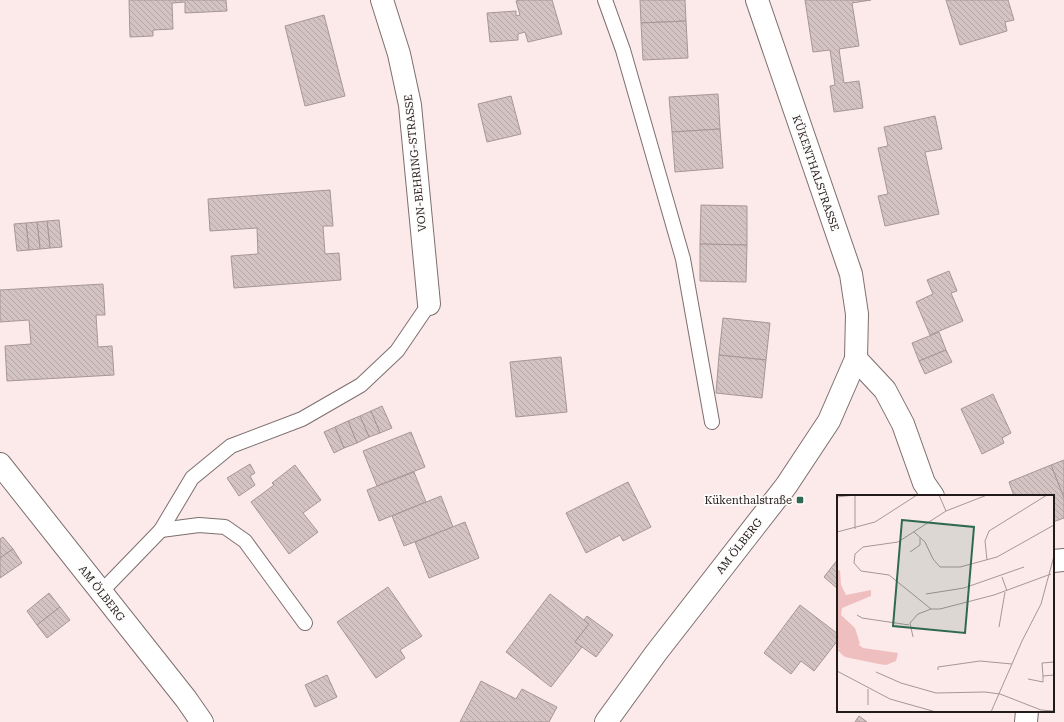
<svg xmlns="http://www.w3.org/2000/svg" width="1064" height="722" font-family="'Roboto Serif',serif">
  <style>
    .building { fill: url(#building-back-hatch); stroke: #a69696 }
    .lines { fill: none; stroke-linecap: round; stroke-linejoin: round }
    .lane-casing { stroke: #7e6f6f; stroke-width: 16 }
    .street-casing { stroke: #7e6f6f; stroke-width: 24 }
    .lane { stroke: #fff; stroke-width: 14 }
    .street { stroke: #fff; stroke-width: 22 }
    .poi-dot { fill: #306952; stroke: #fefbfb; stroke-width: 1.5 }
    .labels { text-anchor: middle; stroke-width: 3.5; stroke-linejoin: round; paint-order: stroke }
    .street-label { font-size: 11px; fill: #211b1b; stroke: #fefbfb }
    .poi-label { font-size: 11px; fill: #211b1b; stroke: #fefbfb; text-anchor: end }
    .inset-road { fill: none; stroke: #a49797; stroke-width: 1 }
    .view { fill: #306952; fill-opacity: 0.15; stroke: #306952; stroke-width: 2 }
    .inset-edge { fill: none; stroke: #211b1b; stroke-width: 2 }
  </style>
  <defs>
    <pattern id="building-back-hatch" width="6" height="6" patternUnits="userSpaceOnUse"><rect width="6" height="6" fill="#d4c3c3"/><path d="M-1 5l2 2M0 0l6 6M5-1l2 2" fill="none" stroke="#b6a7a7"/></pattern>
  </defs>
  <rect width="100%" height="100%" fill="#fbeae9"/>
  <g class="building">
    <path d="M129,0h97l1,11 -42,2v-11l-13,1 1,26 -20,1v6l-23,1z"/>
    <path d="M521,0h31l10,34 -34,8 -3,-10 -7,2v6l-28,2 -3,-29 29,-2v5l4,-1 -4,-14z"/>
    <path d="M640,0h45l1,21 -45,2z"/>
    <path d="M805,0h66l-19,3 7,43 -20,3 5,34 15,-2 4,27 -29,4 -4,-26 5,-1 -5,-35 -17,2z"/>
    <path d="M946,0h62l6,20 -9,2 2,9 -47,14z"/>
    <path d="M324,15l21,81 -40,10 -20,-80z"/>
    <path d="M686,21l2,37 -45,2 -2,-37z"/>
    <path d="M718,94l2,35 -48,3 -3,-35z"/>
    <path d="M511,96l10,38 -34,8 -9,-38z"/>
    <path d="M935,116l7,33 -17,3 14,62 -54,12 -7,-30 10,-2 -10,-46 10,-2 -4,-19z"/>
    <path d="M720,129l3,39 -48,4 -3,-40z"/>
    <path d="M330,190l3,36h-10l2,28 14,-1 2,27 -107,8 -3,-32 27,-2 -1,-26 -47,3 -2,-32z"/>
    <path d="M701,205l46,1v39l-47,-1z"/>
    <path d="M59,220l3,27 -12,1 -3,-27z"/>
    <path d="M47,221l3,27 -10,1 -3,-27z"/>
    <path d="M37,222l3,27 -11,1 -3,-27z"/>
    <path d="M26,223l3,27 -12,1 -3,-27z"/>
    <path d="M700,244l47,1 -1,37 -46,-1z"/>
    <path d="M949,271l8,20 -6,2 12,28 -33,14 -14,-33 17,-8 -6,-14z"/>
    <path d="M103,284l2,31h-9l2,32 14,-1 2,29 -107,6 -2,-35 26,-2 -2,-24 -29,2v-32z"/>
    <path d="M723,318l47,5 -4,37 -47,-5z"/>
    <path d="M939,332l7,18 -27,11 -7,-18z"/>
    <path d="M946,350l6,12 -27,12 -6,-13z"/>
    <path d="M719,355l47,5 -4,38 -46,-5z"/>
    <path d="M561,357l6,55 -51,5 -6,-55z"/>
    <path d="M993,394l18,39 -9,5 2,5 -22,11 -21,-45z"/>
    <path d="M382,406l10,22 -12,5 -9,-22z"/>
    <path d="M371,411l9,22 -11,4 -9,-21z"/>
    <path d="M360,416l9,21 -12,6 -9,-22z"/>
    <path d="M348,421l9,22 -13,5 -9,-21z"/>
    <path d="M335,427l9,21 -10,5 -10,-21z"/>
    <path d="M411,432l14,35 -48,19 -14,-35z"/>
    <path d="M1064,460v38l-13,-33z"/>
    <path d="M250,464l5,9 -5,3 5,9 -16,11 -12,-18z"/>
    <path d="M295,465l26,35 -18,13 15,19 -29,22 -38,-52 23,-17 -2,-2z"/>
    <path d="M1051,465l13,33v20l-11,4v-26h-39l-5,-14z"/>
    <path d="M414,472l12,30 -47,19 -12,-31z"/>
    <path d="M628,482l23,45 -28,14 -3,-6 -34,18 -20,-40z"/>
    <path d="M441,496l12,31 -49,19 -12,-30z"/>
    <path d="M465,522l14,36 -50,20 -14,-36z"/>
    <path d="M3,537l10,12 -13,9v-19z"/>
    <path d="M13,549l9,14 -22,15v-20z"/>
    <path d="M838,559v30l-14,-12z"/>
    <path d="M388,587l34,49 -22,14 5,8 -29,20 -39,-56z"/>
    <path d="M49,593l11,14 -23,18 -10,-14z"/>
    <path d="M550,594l39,30 -14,18 7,5 -31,40 -45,-35z"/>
    <path d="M800,605l38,29v6l-24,31 -13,-10 -10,13 -27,-21z"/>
    <path d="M60,607l10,13 -23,18 -10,-13z"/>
    <path d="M587,616l26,19 -17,22 -21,-15 14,-18 -5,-4z"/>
    <path d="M327,675l10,22 -22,10 -10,-22z"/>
    <path d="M481,681l35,18 6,-10 35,18 -8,15h-89z"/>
    <path d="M859,716l8,6h-12z"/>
  </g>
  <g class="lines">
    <defs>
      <g id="lane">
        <path d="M605,0l18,50 60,209 29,163"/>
        <path d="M161,530l38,-5 26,2 20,14 60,82"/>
        <path d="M101,592l60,-62 31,-52 39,-32 71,-27 59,-34 36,-34 32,-47"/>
      </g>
      <g id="street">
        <path d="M382,0l17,54 11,51 19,199"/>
        <path d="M856,359l29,31 18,34 21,59 9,13"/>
        <path d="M0,464l186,235 16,23"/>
        <path d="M1053,561l11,-1"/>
        <path d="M606,722l50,-69 130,-167 43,-65 27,-62 1,-45 -6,-40 -94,-274"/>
        <path d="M1026,722l1,-11"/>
      </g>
    </defs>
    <use href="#lane" class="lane-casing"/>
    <use href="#street" class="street-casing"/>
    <use href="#lane" class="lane"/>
    <use href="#street" class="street"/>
  </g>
  <rect class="poi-dot" x="796" y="496" width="8" height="8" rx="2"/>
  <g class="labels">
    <g class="street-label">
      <text transform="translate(415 163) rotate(-96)" y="4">VON-BEHRING-STRASSE</text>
      <text transform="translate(816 173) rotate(71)" y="4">KÜKENTHALSTRASSE</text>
      <text transform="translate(739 546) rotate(-52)" y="4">AM ÖLBERG</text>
      <text transform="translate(102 593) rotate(52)" y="4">AM ÖLBERG</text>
    </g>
    <g class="poi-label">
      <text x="792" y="504">Kükenthalstraße</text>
    </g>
  </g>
  <g transform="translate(837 495)">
    <rect width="217" height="217" fill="#fbeae9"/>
    <path d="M17,146l9,7 35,5 -2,8 -10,4 -7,-1 -34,-7 -8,-7z" fill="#efbebe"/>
    <path d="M3,75l1,15 5,10 25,-5v6l-29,12 -1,7 14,13 5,16 -23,5v-78z" fill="#efbebe"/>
    <path class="inset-road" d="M18,0v34M102,0l7,16M0,2l18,-2M0,37l38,-10 42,-27M77,37l11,10 8,17 7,8h20l37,-10 57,-32M73,57l10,-7v-7M150,65l-2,-19 4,-10 58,-36M165,82l5,14M89,99l38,-6 60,-21M94,114l-42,-34 -28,-4 -7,-8 1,-9 8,-7 35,-5 48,-31 41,-16M20,120l5,3 47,7M162,132l6,-35M76,142l-3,-14 8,-9 13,-5h9l54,-14 57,-21M217,167l-12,1 1,13 11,-1M101,175v-3l42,-6 32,3M0,176l53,28 46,13M39,177l25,11 35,10 49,-1 15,2 41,16 13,1M191,184l15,3v-6M31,194v16M154,217l31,-71 19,-37 13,-48"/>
    <path class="view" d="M65,25l72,7 -9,106 -72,-7z"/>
    <rect width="217" height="217" class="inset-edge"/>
  </g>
</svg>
